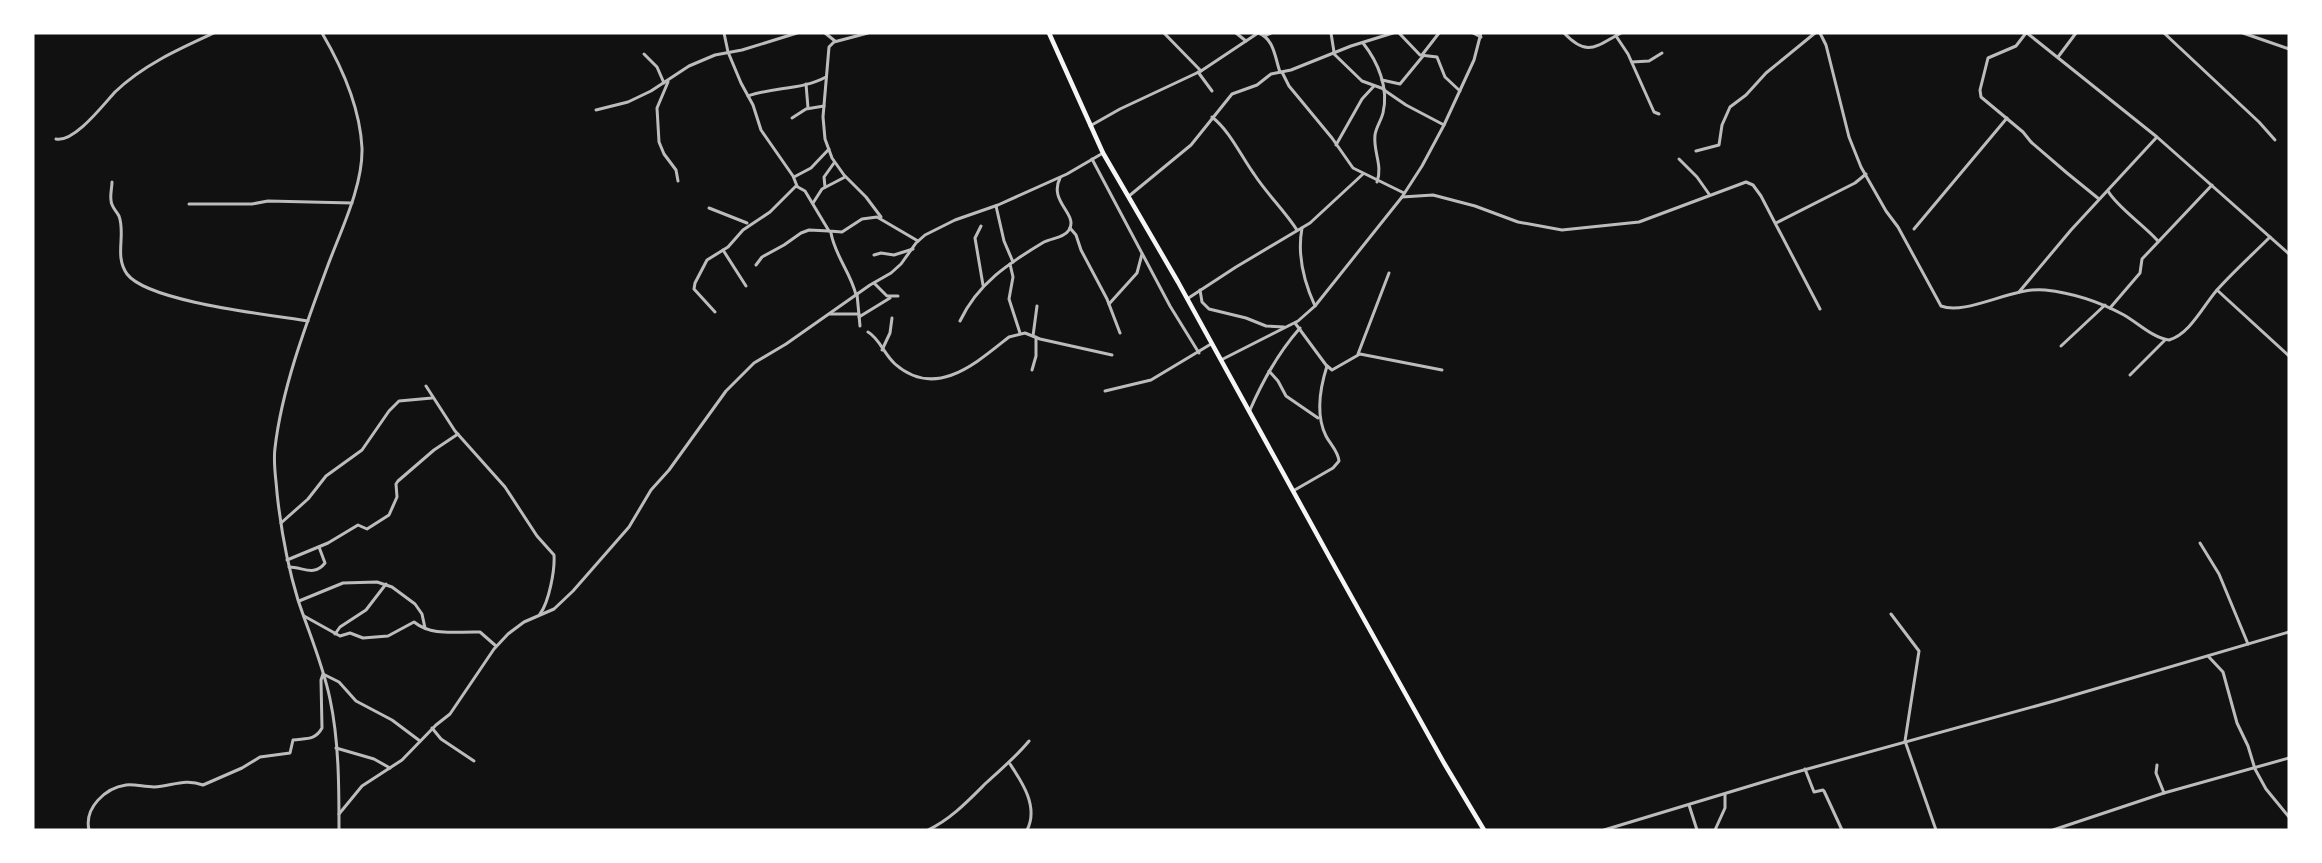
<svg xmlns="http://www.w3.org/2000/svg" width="2322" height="863" font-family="Mulish,sans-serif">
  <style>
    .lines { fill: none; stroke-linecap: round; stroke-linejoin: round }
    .minor { stroke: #bcbcbc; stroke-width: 3 }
    .tertiary { stroke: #bcbcbc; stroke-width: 3 }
    .trunk { stroke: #f5f5f5; stroke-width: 4.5 }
  </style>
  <rect width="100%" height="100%" fill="#111"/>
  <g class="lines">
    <g class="minor">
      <path d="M724,33l4,19 13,31 12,22 8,25 32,46 4,10"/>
      <path d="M825,33l10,8"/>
      <path d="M868,33l-34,9 -5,5 -6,70 2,22 7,19 12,17 22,22 15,20"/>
      <path d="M1164,33l37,38"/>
      <path d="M1236,33l10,8"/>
      <path d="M1331,33l3,19"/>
      <path d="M1399,33l21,22 17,2 8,20 15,14"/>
      <path d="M1473,33l8,4"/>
      <path d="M1564,33c24,25 32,13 57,0"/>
      <path d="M1820,33l6,12 23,92 12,30 25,44 12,16 43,79c25,10 73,-20 104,-16 28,3 55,12 79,25 14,8 29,23 45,25 21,-6 34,-34 48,-50 16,-18 35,-35 53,-53"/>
      <path d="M2026,33l-10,13 -28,12 -8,32 1,7 42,35 8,10 36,31 32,26"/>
      <path d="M2027,33l130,104 132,117"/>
      <path d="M2164,33l95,89 16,18"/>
      <path d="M2243,33l46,16"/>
      <path d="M1264,36l7,-3"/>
      <path d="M1616,36l12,18 26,58 5,2"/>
      <path d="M1363,43c15,19 26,45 20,70 -2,8 -7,14 -8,22 -2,17 8,30 2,47"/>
      <path d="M1333,53l29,28 22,8"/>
      <path d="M644,54l13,13 7,16"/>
      <path d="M1422,55l17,-22"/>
      <path d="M2058,57l18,-24"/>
      <path d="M1632,62l17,-1 13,-8"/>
      <path d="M1198,72l14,19"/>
      <path d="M1282,72l7,14 43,52 21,30 51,25"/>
      <path d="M1382,80l18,4 23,-28"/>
      <path d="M668,82l-11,26 2,34 5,12 12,16 2,11"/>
      <path d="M806,84l2,24"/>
      <path d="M1384,90l22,15 38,20"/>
      <path d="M748,96c25,-9 54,-6 78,-19"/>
      <path d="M596,110l32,-8 23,-11 38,-25 26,-11 27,-5 55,-17"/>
      <path d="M1212,117c18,14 29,39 42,57 13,20 30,36 43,56"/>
      <path d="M792,118l14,-9 18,-3"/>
      <path d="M1090,126l30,-17 81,-38 57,-38c16,5 17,25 22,39"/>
      <path d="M56,139c18,4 47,-34 59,-47 28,-27 64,-43 99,-59"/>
      <path d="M1336,145l26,-46 12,-13"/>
      <path d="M1696,151l23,-6 3,-20 8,-18 16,-12 20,-22 49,-40"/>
      <path d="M1092,159l78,147 29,47"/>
      <path d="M1679,159l18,18 12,17"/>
      <path d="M794,177l17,-9 18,-19"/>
      <path d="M112,182c0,6 -2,12 -1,18 0,7 5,10 8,16 7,19 -5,40 8,58 21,28 144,41 181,47"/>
      <path d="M825,187l-1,-10 10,-14"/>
      <path d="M2108,191c9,16 36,34 50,50"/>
      <path d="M1129,196l62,-51 41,-51 25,-9 14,-11 20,-4 60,-24 42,-13"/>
      <path d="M1402,197l31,-2 42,11 43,16 44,8 77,-8 107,-40 7,3 8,11 59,113"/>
      <path d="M813,203l9,-14 23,-12"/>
      <path d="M189,204h63l16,-3 84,2"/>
      <path d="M996,206l8,35 9,21"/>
      <path d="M709,208l38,15"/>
      <path d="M1776,223l79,-40 11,-9"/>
      <path d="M981,226l-6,12 8,47"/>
      <path d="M1070,228l6,7 5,15 26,49 13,34"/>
      <path d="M1302,228c-5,27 2,54 13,78"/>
      <path d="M1914,229l93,-111"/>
      <path d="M831,233c4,23 20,40 25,62"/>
      <path d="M723,250l23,36"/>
      <path d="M874,255l7,-2 13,2 19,-6"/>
      <path d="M1010,264l3,13 -4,22 11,34"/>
      <path d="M756,265l6,-8 22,-12 17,-12 8,-3 20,1"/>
      <path d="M874,283l13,13h11"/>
      <path d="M1200,290l2,12 7,7 37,9 20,8 18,1"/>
      <path d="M2217,290l72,66"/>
      <path d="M2019,292l52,-62 85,-92"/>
      <path d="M857,294l3,32"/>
      <path d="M1187,299l49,-32 74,-44 53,-49"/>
      <path d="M1109,304l28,-31 5,-19"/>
      <path d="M2110,308l30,-35 2,-14 70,-74"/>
      <path d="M715,312l-21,-23 1,-6 12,-23 21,-13 15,-17 27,-18 26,-26 9,5 24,40 13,1 20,-13 15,-2 41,24"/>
      <path d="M830,314h29"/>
      <path d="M859,317l31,-19"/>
      <path d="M960,321c18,-38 49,-58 84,-79 8,-4 20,-4 25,-12 10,-16 -21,-28 -9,-52"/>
      <path d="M1295,323l31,42 6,5 28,-16 82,16"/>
      <path d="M868,332c11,6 16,22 27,32 41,36 81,-1 114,-27l16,-4 15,6 72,16"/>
      <path d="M1033,336l4,-30"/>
      <path d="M2061,346l44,-41"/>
      <path d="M882,350l8,-17 2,-15"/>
      <path d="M1358,354l31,-81"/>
      <path d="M1221,360l77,-39 17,-15 87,-109 20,-31 22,-41 30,-65 7,-27"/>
      <path d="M1032,370l4,-14v-19"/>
      <path d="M1269,371l9,10 8,15 32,22"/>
      <path d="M2130,375l35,-35"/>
      <path d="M426,386l29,45 50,56 32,49 17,19c1,15 -5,47 -14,59"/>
      <path d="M1105,391l46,-11 60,-36"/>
      <path d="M1250,410c13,-30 28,-57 50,-82"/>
      <path d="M1293,491l40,-23 6,-7c-1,-10 -9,-17 -13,-25 -11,-22 -6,-48 1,-70"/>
      <path d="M281,523l27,-24 18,-23 36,-26 27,-39 10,-10 33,-3"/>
      <path d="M2200,543l19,31 29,70"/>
      <path d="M287,560l41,-17 30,-18 9,4 22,-14 8,-18 -1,-13 2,-3 36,-31 24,-16"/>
      <path d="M289,567c14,0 25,10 36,-4l-6,-16"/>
      <path d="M299,601l44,-18 34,-1 15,5 23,17 7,10 3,14"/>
      <path d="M1891,614l28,37 -14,90 31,89"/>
      <path d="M304,616l36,20 10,-3 13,5 25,-2 26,-14c19,15 43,9 66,10l16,14"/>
      <path d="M335,634l5,-7 26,-17 20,-26"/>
      <path d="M2208,656l15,16 14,51 11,23 7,23 11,20 23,28"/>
      <path d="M432,728l9,11 33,22"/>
      <path d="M336,748l38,11 16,9"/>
      <path d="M1010,764c12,18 29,43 17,66"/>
      <path d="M2157,765l-1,8 8,20"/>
      <path d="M1805,769l9,23 9,-2 1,1 18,39"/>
      <path d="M1689,805l8,25"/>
      <path d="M339,814l23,-28 40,-26 34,-35 14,-11 44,-65 14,-15 16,-12 30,-13 19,-18 56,-64 22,-37 18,-20 57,-79 28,-28 32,-19 84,-59 21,-12 10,-9 15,-21 9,-8 30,-15 43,-15 69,-31 36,-21"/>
      <path d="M89,830c-5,-22 16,-42 37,-45 9,-1 18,2 28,2 18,-1 31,-9 49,-2l39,-17 18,-11 30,-4 3,-13c12,-2 22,1 29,-12l-1,-48 2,-6 16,8 17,19 36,19 28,21"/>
      <path d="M928,830c23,-11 40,-29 58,-47 15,-14 30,-26 43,-42"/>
      <path d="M1715,830l10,-22v-13"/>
      <path d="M2053,830l111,-37 125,-35"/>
    </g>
    <g class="tertiary">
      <path d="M322,33c20,34 38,75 40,115 1,38 -21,82 -34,117 -21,57 -46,122 -53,183 -2,15 1,30 2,45 4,37 10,71 21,107 11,33 25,65 32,99 9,42 9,88 9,131"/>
      <path d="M1604,830l189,-57 261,-72 235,-69"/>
    </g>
    <path class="trunk" d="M1049,33l54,120 75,129 158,287 108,194 40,67"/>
  </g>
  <rect width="2322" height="863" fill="none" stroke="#ffffff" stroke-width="69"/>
</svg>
